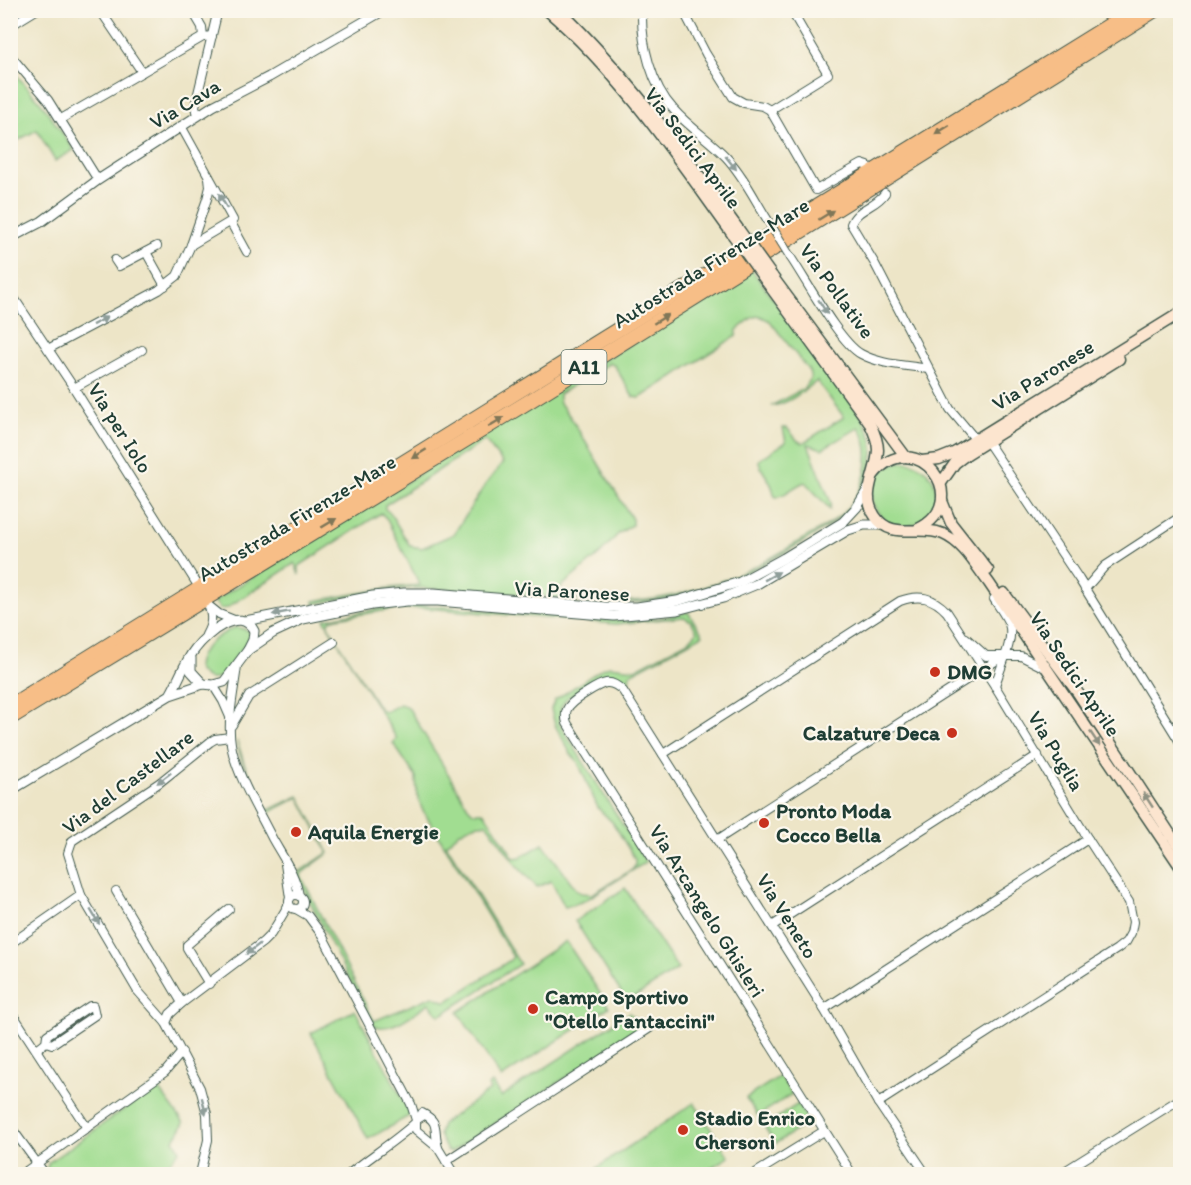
<svg xmlns="http://www.w3.org/2000/svg" width="1191" height="1185" font-family="Itim,sans-serif">
  <style>
    .green { fill: #a1dd91; stroke: #608d62; stroke-width: 1.5; fill-rule: evenodd }
    .lines { fill: none; stroke-linecap: round; stroke-linejoin: round }
    .minor-casing { stroke: #3e564a; stroke-width: 10 }
    .tertiary-casing { stroke: #3e564a; stroke-width: 11 }
    .secondary-casing { stroke: #3e564a; stroke-width: 13 }
    .motorway-casing { stroke: #3e564a; stroke-width: 16 }
    .minor { stroke: #fff; stroke-width: 8 }
    .tertiary { stroke: #fff; stroke-width: 9 }
    .secondary { stroke: #fce5cf; stroke-width: 10 }
    .motorway { stroke: #f7be87; stroke-width: 14 }
    .minor-bridge-casing { stroke: #3e564a; stroke-width: 10; stroke-linecap: butt }
    .secondary-bridge-casing { stroke: #3e564a; stroke-width: 13; stroke-linecap: butt }
    .minor-bridge { stroke: #fff; stroke-width: 8 }
    .secondary-bridge { stroke: #fce5cf; stroke-width: 10 }
    .oneway { fill: #807759 }
    .oneway2 { fill: #8f9e9a }
    .oneway3 { fill: #8e9182 }
    .poi-dot { fill: #c8321e; stroke: #fbf7ec; stroke-width: 2 }
    .labels { text-anchor: middle; stroke-width: 4.5; stroke-linejoin: round; paint-order: stroke }
    .shield { fill: #fbf7ec; stroke: #61756b; stroke-width: 1.5 }
    .shield-label { font-size: 20px; font-weight: bold; fill: #1f3d34 }
    .street-label { font-size: 21px; fill: #1f3d34; stroke: #fbf7ec }
    .poi-label { font-size: 21px; font-weight: bold; fill: #1f3d34; stroke: #fbf7ec; text-anchor: start }
  </style>
  <rect width="100%" height="100%" fill="#fbf7ec"/>
  <filter id="ink" filterUnits="userSpaceOnUse"><feTurbulence type="fractalNoise" baseFrequency=".0167" numOctaves="2"/><feDisplacementMap in="SourceGraphic" scale="12" xChannelSelector="R" yChannelSelector="G"/><feConvolveMatrix kernelMatrix="1 2 1 2 8 2 1 2 1" color-interpolation-filters="sRGB"/></filter>
  <filter id="wash" filterUnits="userSpaceOnUse"><feTurbulence type="fractalNoise" baseFrequency=".008" numOctaves="4" result="noise"/><feDisplacementMap in="SourceGraphic" scale="24" xChannelSelector="R" yChannelSelector="G"/><feGaussianBlur stdDeviation="1.35" result="paint"/><feColorMatrix in="noise" values="0 0 0 0 0 0 0 0 0 0 0 0 0 0 0 0 0 1.4 0 .05"/><feComposite in="paint" operator="in"/></filter>
  <g filter="url(#wash)">
    <rect width="100%" height="100%" fill="#ede5c7"/>
    <g class="green">
      <path d="M10,68l32,36 32,46 -19,11 -18,-31 -26,14z"/>
      <path d="M751,269l110,146c5,11 12,21 12,34 0,20 -12,47 -26,62 -11,12 -27,20 -41,29 -51,31 -103,57 -164,62 -27,2 -54,-1 -82,-4 -48,-4 -96,-9 -145,-10l-30,2 -71,14v-3l75,-13 31,-3 -34,-67 -5,-5 -82,53v9l-4,-12 -68,45 -7,1 -6,-8zM760,316l10,5 39,50 2,7 -6,10 -34,18c16,-1 34,-16 46,-25l27,36 -41,26 -5,-2 -11,-13h-4l3,14 -27,18c0,12 14,19 15,35l2,2c10,-1 19,-12 29,-15l25,27 1,-6 -23,-59 14,5c12,-8 26,-14 37,-22 18,27 4,71 -21,90 -10,9 -23,15 -35,22 -43,27 -87,49 -138,58 -30,6 -74,6 -104,-1l-2,-3 2,-6 40,-34 17,-19 14,-9v-6l-61,-101 -12,-16v-8l51,-31 5,3 18,31 7,1 96,-62 1,-6 16,-13zM485,440l18,23 -18,22 -31,49 -32,14 -12,-2 -20,-33 -5,-4v-4z"/>
      <circle cx="904" cy="494" r="32"/>
      <path d="M421,605l196,15 42,-2 29,-6 15,23 -73,39 -1,8 -2,1 -5,-5h-21l-34,20 -6,9 -2,16 87,139 -62,39 -19,6 -14,-26 -14,6 -20,-21 -30,-42c-15,-2 -31,10 -41,20l74,120 -77,50 -4,1 -10,-12c-16,10 -37,31 -57,22l-75,-149 2,-4 29,-19 -29,-56 -33,17c-11,-23 -25,-47 -29,-73l7,22 22,47h2l31,-14 30,57 -27,20 -1,3 73,145 59,-25 13,6 63,-41 4,-4 -91,-148 -5,-15 -1,-17 -23,-34 4,-4 -73,-120 59,-11zM425,608l191,16 68,-7 7,4 6,11 -7,8 -55,29 -25,-3 -7,2 -48,32 -4,9 4,16 16,29 7,8 20,46 15,15 22,36v7l-3,4 -40,24 -11,-1 -5,-4 -33,-45 -22,13 -7,1 -28,-43 -3,-3h-10l-5,-5 -60,-100 -8,-3 -15,8 -6,-4 -51,-82 2,-6 7,-2 58,-9z"/>
      <path d="M236,627l11,3 3,4 -1,6 -27,36c-11,7 -19,2 -25,-8 0,-19 23,-34 39,-41z"/>
      <path d="M625,888l53,81 -51,33 -52,-81z"/>
      <path d="M566,941l43,66 -108,71 -43,-66z"/>
      <path d="M355,1010l56,105 -43,24 -57,-106z"/>
      <path d="M629,1013l15,12 6,-2 -199,129 -4,-1 -8,-16 3,-11 48,-34 -2,-4 4,-3 9,14z"/>
      <path d="M780,1076l12,18 -34,22 -12,-18z"/>
      <path d="M157,1086l27,37 -10,17 6,10 -13,15 4,9h-120l-4,-5 1,-6z"/>
      <path d="M694,1103l35,54 -27,17h-101l-4,-6z"/>
      <path d="M798,1104l11,18 -34,22 -11,-18z"/>
    </g>
  </g>
  <g filter="url(#ink)">
    <g class="lines">
      <defs>
        <g id="minor">
          <path d="M100,10l42,62"/>
          <path d="M192,10l10,17 1,10"/>
          <path d="M642,10c-1,34 9,75 32,100 16,18 36,30 52,47 17,18 28,41 41,62"/>
          <path d="M683,10l23,44 27,43 11,6 19,3 7,4 46,80 46,-26 6,2"/>
          <path d="M10,26l26,-16"/>
          <path d="M10,55l38,45 50,80"/>
          <path d="M770,110l58,-36 -37,-64"/>
          <path d="M197,116l-2,-10 23,-96"/>
          <path d="M61,119l142,-82 9,-1"/>
          <path d="M181,126l52,94 -42,25"/>
          <path d="M885,193c-9,14 -28,15 -34,31l24,40 75,145 26,31"/>
          <path d="M231,223l16,29"/>
          <path d="M146,252l19,34"/>
          <path d="M791,258c15,22 49,85 70,96 20,11 46,11 67,15"/>
          <path d="M115,260l4,6 38,-20"/>
          <path d="M10,292l64,96 123,196"/>
          <path d="M48,349l111,-59 18,-14 14,-31 16,-46 3,-12 -1,-10"/>
          <path d="M74,388l68,-38"/>
          <path d="M987,441l92,138 101,163"/>
          <path d="M1085,589l20,-23 75,-49"/>
          <path d="M994,599c5,8 12,17 15,25 6,15 -10,46 -14,62"/>
          <path d="M209,606l10,8 15,6"/>
          <path d="M206,635c6,-11 7,-18 2,-30"/>
          <path d="M966,638l20,18h35l22,11"/>
          <path d="M237,666c-3,25 -10,53 -6,78 4,28 28,68 41,94 10,18 24,37 27,58"/>
          <path d="M213,685l10,16 7,16"/>
          <path d="M232,725l17,-29 85,-54"/>
          <path d="M663,754l237,-153c19,-7 33,-4 47,11l48,74 93,153 41,63 4,20 -2,11 -5,9 -9,7 -239,154"/>
          <path d="M717,840l288,-185"/>
          <path d="M285,864l5,34"/>
          <path d="M116,891l66,112"/>
          <circle cx="296" cy="902" r="7"/>
          <path d="M296,909l12,7 14,19 89,169 5,16"/>
          <path d="M772,926l266,-171"/>
          <path d="M10,944l71,-49"/>
          <path d="M209,984l-22,-36v-3l42,-36"/>
          <path d="M824,1009l264,-170"/>
          <path d="M10,1010l77,118"/>
          <path d="M166,1023l4,-9 12,-11 81,-61 8,-8 18,-30"/>
          <path d="M37,1049l9,-7 6,2 43,-29 -2,-9h-3l-43,29 -1,7"/>
          <path d="M422,1113c19,10 11,16 16,35"/>
          <path d="M424,1115l-8,5v10l22,18 16,26"/>
          <path d="M10,1126l35,48"/>
          <path d="M446,1161l204,-133"/>
          <path d="M22,1174l143,-102 17,-20"/>
          <path d="M200,1174l8,-34 -1,-26 -7,-26 -34,-65 -29,-33 -56,-95 -13,-42 4,-12 87,-58 51,-41 5,-3 15,-2"/>
          <path d="M349,1174c22,-18 45,-32 66,-51"/>
          <path d="M754,1174l70,-43"/>
          <path d="M852,1174l-285,-451c-2,-7 -2,-13 3,-18 5,-6 29,-21 36,-22 7,-1 12,3 17,8l201,318 54,94 48,71"/>
          <path d="M1060,1174l120,-75"/>
        </g>
        <g id="tertiary">
          <path d="M10,238l31,-16 57,-42 115,-74 56,-29 115,-67"/>
          <path d="M245,621l128,-25 31,-3h30l172,14h31l40,-6 63,-19 44,-24 59,-36 14,-15 11,-18"/>
          <path d="M248,650l25,-17 30,-14 69,-14 35,-4h31l176,15 63,-6 46,-12 34,-14 91,-54 16,-5h20"/>
          <path d="M191,658v13l12,13"/>
          <path d="M10,791l160,-96 33,-11 10,1 11,-3 24,-32 5,-10 1,-9c-13,-27 -48,3 -59,18 -11,14 -16,31 -25,46"/>
        </g>
        <g id="secondary">
          <path d="M547,10c74,64 129,146 186,225"/>
          <path d="M559,10c70,67 124,143 180,220"/>
          <path d="M772,276l134,181"/>
          <path d="M766,281l104,143c4,8 8,17 8,26 -1,24 -18,44 -3,66 16,25 45,8 68,18 21,9 33,32 46,49l191,283"/>
          <path d="M922,461l17,-2 15,-6 226,-140"/>
          <path d="M874,474c42,-51 102,27 44,55"/>
          <path d="M941,483l14,-20 12,-9 152,-95"/>
          <path d="M942,501l9,22 37,47"/>
          <path d="M1004,593l74,100 102,156"/>
        </g>
        <g id="motorway">
          <path d="M10,706l1124,-696"/>
          <path d="M10,718l518,-316 627,-392"/>
        </g>
      </defs>
      <use href="#minor" class="minor-casing"/>
      <use href="#tertiary" class="tertiary-casing"/>
      <use href="#secondary" class="secondary-casing"/>
      <use href="#motorway" class="motorway-casing"/>
      <use href="#minor" class="minor"/>
      <use href="#tertiary" class="tertiary"/>
      <use href="#secondary" class="secondary"/>
      <use href="#motorway" class="motorway"/>
      <defs>
        <path id="minor-bridge" d="M767,219l24,39"/>
        <g id="secondary-bridge">
          <path d="M739,230l33,46"/>
          <path d="M733,235l33,46"/>
        </g>
      </defs>
      <use href="#minor-bridge" class="minor-bridge-casing"/>
      <use href="#secondary-bridge" class="secondary-bridge-casing"/>
      <use href="#minor-bridge" class="minor-bridge"/>
      <use href="#secondary-bridge" class="secondary-bridge"/>
    </g>
    <defs><path id="oneway-solid" d="M-6-.8H1V-3.2L6.5 0L1 3.2V.8H-6Z" transform="scale(1.5)"/></defs>
    <g class="oneway">
      <use href="#oneway-solid" transform="translate(942 130) rotate(148)"/>
      <use href="#oneway-solid" transform="translate(826 215) rotate(-32)"/>
      <use href="#oneway-solid" transform="translate(661 319) rotate(-32)"/>
      <use href="#oneway-solid" transform="translate(496 422) rotate(-31)"/>
      <use href="#oneway-solid" transform="translate(419 454) rotate(148)"/>
      <use href="#oneway-solid" transform="translate(329 523) rotate(-31)"/>
    </g>
    <g class="oneway2">
      <use href="#oneway-solid" transform="translate(731 163) rotate(51)"/>
      <use href="#oneway-solid" transform="translate(223 201) rotate(-120)"/>
      <use href="#oneway-solid" transform="translate(823 307) rotate(58)"/>
      <use href="#oneway-solid" transform="translate(100 321) rotate(-27)"/>
      <use href="#oneway-solid" transform="translate(772 576) rotate(-29)"/>
      <use href="#oneway-solid" transform="translate(281 613) rotate(170)"/>
      <use href="#oneway-solid" transform="translate(164 778) rotate(142)"/>
      <use href="#oneway-solid" transform="translate(95 917) rotate(59)"/>
      <use href="#oneway-solid" transform="translate(253 949) rotate(142)"/>
      <use href="#oneway-solid" transform="translate(204 1106) rotate(76)"/>
    </g>
    <g class="oneway3">
      <use href="#oneway-solid" transform="translate(1095 739) rotate(56)"/>
      <use href="#oneway-solid" transform="translate(1148 800) rotate(-123)"/>
    </g>
  </g>
  <g class="poi-dot">
    <circle cx="935" cy="672" r="6"/>
    <circle cx="952" cy="733" r="6"/>
    <circle cx="764" cy="823" r="6"/>
    <circle cx="296" cy="832" r="6"/>
    <circle cx="533" cy="1009" r="6"/>
    <circle cx="683" cy="1130" r="6"/>
  </g>
  <g class="labels">
    <rect class="shield" x="561.5" y="350" width="45" height="34" rx="4.5"/>
    <g class="shield-label">
      <text x="584" y="374">A11</text>
    </g>
    <g class="street-label">
      <text transform="translate(185 104) rotate(-31)" y="7">Via Cava</text>
      <text transform="translate(693 148) rotate(53)" y="7">Via Sedici Aprile</text>
      <text transform="translate(711 263) rotate(-32)" y="7">Autostrada Firenze-Mare</text>
      <text transform="translate(837 291) rotate(54)" y="7">Via Pollative</text>
      <text transform="translate(1043 375) rotate(-32)" y="7">Via Paronese</text>
      <text transform="translate(120 428) rotate(58)" y="7">Via per Iolo</text>
      <text transform="translate(297 518) rotate(-31)" y="7">Autostrada Firenze-Mare</text>
      <text transform="translate(572 591) rotate(3)" y="7">Via Paronese</text>
      <text transform="translate(1075 674) rotate(56)" y="7">Via Sedici Aprile</text>
      <text transform="translate(1056 751) rotate(59)" y="7">Via Puglia</text>
      <text transform="translate(128 782) rotate(-37)" y="7">Via del Castellare</text>
      <text transform="translate(707 911) rotate(58)" y="7">Via Arcangelo Ghisleri</text>
      <text transform="translate(787 916) rotate(58)" y="7">Via Veneto</text>
    </g>
    <g class="poi-label">
      <text x="947" y="679">DMG</text>
      <text x="940" y="740" text-anchor="end">Calzature Deca</text>
      <text x="776" y="818">Pronto Moda<tspan x="776" dy="24">Cocco Bella</tspan></text>
      <text x="308" y="839">Aquila Energie</text>
      <text x="545" y="1004">Campo Sportivo<tspan x="545" dy="24">"Otello Fantaccini"</tspan></text>
      <text x="695" y="1125">Stadio Enrico<tspan x="695" dy="24">Chersoni</tspan></text>
    </g>
  </g>
  <rect width="1191" height="1185" fill="none" stroke="#fbf7ec" stroke-width="36"/>
</svg>
